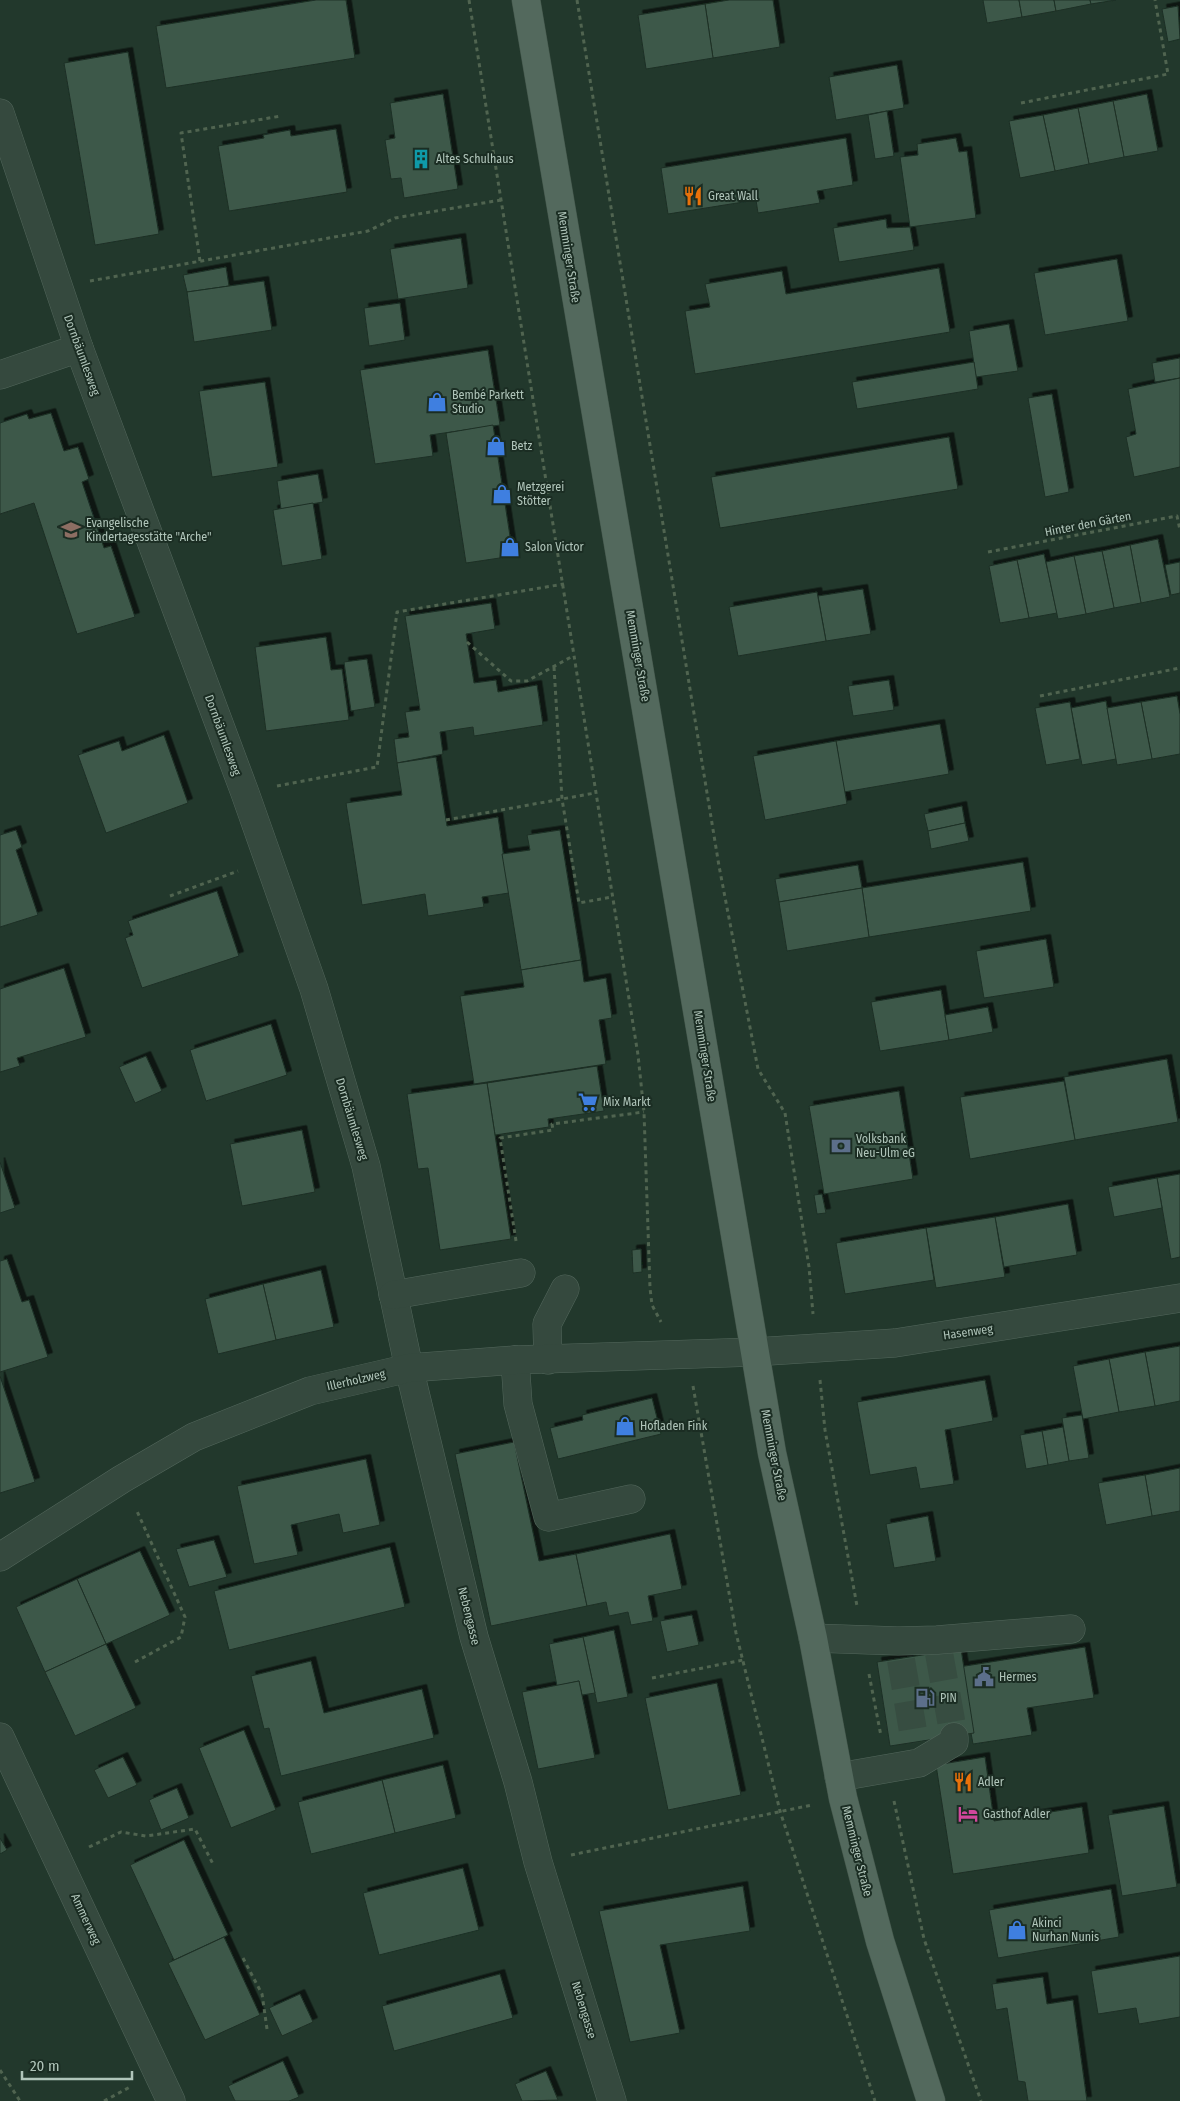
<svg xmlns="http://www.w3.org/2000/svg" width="1180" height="2101" font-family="'Fira Sans Condensed',sans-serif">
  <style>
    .building { fill: #3e584a; stroke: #1d3025; filter: url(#shadow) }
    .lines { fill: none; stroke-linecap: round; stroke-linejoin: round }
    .minor-tunnel { stroke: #374d41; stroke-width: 28; stroke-dasharray: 28 14; stroke-linecap: butt }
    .minor-casing { stroke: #53675c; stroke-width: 29 }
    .major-casing { stroke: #42554a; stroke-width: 29 }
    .path { stroke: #506450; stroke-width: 3; stroke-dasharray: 4 4; stroke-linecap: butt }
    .minor { stroke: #35493e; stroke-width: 28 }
    .major { stroke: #53695d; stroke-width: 28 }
    .labels { text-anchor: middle; stroke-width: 4; stroke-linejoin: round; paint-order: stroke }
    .poi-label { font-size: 12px; fill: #b0c5ba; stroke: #1b2d23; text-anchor: start }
    .street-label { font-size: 12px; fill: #b0c5ba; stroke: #1b2d23 }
  </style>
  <defs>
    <filter id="shadow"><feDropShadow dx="4.5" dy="-4.5" stdDeviation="0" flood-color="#0009"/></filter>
  </defs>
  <rect width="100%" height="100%" fill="#22382c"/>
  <g class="building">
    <path d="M316,0h30l9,58 -189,30 -10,-62z"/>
    <path d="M729,0h44l7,47 -67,11 -8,-54z"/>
    <path d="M983,0h36l3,17 -35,6z"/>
    <path d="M1019,0h35l2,11 -34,6z"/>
    <path d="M1054,0h36l1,4 -35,7z"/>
    <path d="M1090,0h26l-25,4z"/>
    <path d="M705,4l8,54 -67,11 -8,-54z"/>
    <path d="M1178,6l2,33 -12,3 -6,-33z"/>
    <path d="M128,52l31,182 -64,11 -31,-182z"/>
    <path d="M897,65l7,43 -68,12 -7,-43z"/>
    <path d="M443,94l15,95 -54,9 -3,-20 -10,1 -6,-39 10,-2 -5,-35z"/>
    <path d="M1147,94l11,57 -34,6 -11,-56z"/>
    <path d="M1113,101l11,56 -35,7 -11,-56z"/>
    <path d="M1078,108l11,56 -34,7 -12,-56z"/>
    <path d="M887,111l7,45 -19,3 -7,-44z"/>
    <path d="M1043,115l12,56 -35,7 -11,-57z"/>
    <path d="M336,129l11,63 -118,19 -11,-65 46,-8 -1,-3 27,-5 1,6z"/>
    <path d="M846,138l7,47 -36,6 3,12 -62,10 -2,-13 -88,14 -7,-46z"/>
    <path d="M956,138l3,14 8,-1 9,67 -66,9 -10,-70 18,-2 -1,-11z"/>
    <path d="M886,219l1,9 23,-1 4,23 -75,12 -6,-34z"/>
    <path d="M461,238l7,50 -70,11 -8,-50z"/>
    <path d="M1117,259l11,62 -83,14 -11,-62z"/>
    <path d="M226,267l3,19 -42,6 -4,-17z"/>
    <path d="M939,268l11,64 -255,42 -10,-63 25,-4 -5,-23 77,-13 4,23z"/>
    <path d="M264,281l8,49 -78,12 -7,-50z"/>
    <path d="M400,303l5,37 -36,6 -5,-38z"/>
    <path d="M1009,324l9,47 -42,6 -7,-46z"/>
    <path d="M488,350l12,75 -70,10 3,21 -58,8 -15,-94z"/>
    <path d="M1180,358v20l-25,4 -3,-19z"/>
    <path d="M974,362l4,27 -121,20 -5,-27z"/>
    <path d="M1180,378v89l-46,10 -8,-40 10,-3 -8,-45z"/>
    <path d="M265,382l13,85 -66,10 -13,-86z"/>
    <path d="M1052,394l17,98 -24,5 -17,-99z"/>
    <path d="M51,413l13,38 14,-4 11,32 -7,3 22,66 7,-2 24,71 -58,17 -43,-131 -34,11v-91l27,-9 2,5z"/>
    <path d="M493,425l20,131 -47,7 -20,-130z"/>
    <path d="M949,437l9,52 -238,39 -9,-51z"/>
    <path d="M318,474l5,28 -42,7 -4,-28z"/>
    <path d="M313,503l9,56 -40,7 -9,-56z"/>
    <path d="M1158,539l12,58 -29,6 -11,-58z"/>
    <path d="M1130,545l11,58 -27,5 -12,-57z"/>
    <path d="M1102,551l12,57 -28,6 -12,-58z"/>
    <path d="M1044,554l13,59 -28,5 -12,-58z"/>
    <path d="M1074,556l12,58 -28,5 -12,-57z"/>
    <path d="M1017,560l12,58 -29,5 -11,-57z"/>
    <path d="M1180,562v31l-9,2 -6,-30z"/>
    <path d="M863,589l8,45 -45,7 -8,-45z"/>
    <path d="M817,592l9,49 -88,15 -9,-49z"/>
    <path d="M491,603l4,26 -29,5 8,49 22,-3 2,12 39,-7 6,40 -69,11 -1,-9 -33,5 3,22 -46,9 -3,-24 15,-2 -4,-25 15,-2 -15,-94z"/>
    <path d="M326,637l5,33 11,-1 7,51 -83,11 -11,-84z"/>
    <path d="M367,659l8,48 -24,4 -7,-49z"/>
    <path d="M889,680l5,30 -41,6 -5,-30z"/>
    <path d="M1177,696l3,18v40l-28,5 -11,-57z"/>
    <path d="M1106,701l10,58 -34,6 -11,-57z"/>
    <path d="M1070,702l10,57 -34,6 -11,-57z"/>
    <path d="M1141,702l11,57 -35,6 -10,-57z"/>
    <path d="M940,724l9,50 -105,18 -8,-51z"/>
    <path d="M164,735l24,68 -82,30 -28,-78 41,-14 3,10z"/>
    <path d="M836,741l11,63 -82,16 -12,-64z"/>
    <path d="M436,757l11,69 51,-9 11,76 -27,4 2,10 -56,9 -3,-22 -63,11 -16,-102 56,-8 -5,-32z"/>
    <path d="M962,806l3,17 -37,8 -4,-17z"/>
    <path d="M965,823l4,18 -38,8 -3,-18z"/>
    <path d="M16,830l6,17 -6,3 22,65 -38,12v-92z"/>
    <path d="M560,830l21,130 -60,10 -19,-116 28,-4 -3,-15z"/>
    <path d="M1023,862l8,49 -162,26 -7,-49z"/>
    <path d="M858,865l4,23 -83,14 -4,-23z"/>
    <path d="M862,888l7,49 -82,14 -8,-49z"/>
    <path d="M217,891l22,65 -97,32 -17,-50 8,-3 -5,-14z"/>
    <path d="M1046,939l8,48 -70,11 -8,-47z"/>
    <path d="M581,960l3,22 22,-4 6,40 -13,2 7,44 -132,20 -14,-88 64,-9 -3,-17z"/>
    <path d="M64,968l22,69 -69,21 3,8 -20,6v-83z"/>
    <path d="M941,990l8,50 -69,11 -9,-49z"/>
    <path d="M988,1007l5,25 -44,8 -4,-25z"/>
    <path d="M271,1024l16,51 -81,26 -16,-51z"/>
    <path d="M146,1056l16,35 -27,12 -16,-36z"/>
    <path d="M1167,1059l11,63 -103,18 -11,-63z"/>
    <path d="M597,1066l7,45 -56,8 1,8 -54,8 -8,-52z"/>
    <path d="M1064,1081l11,59 -105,19 -10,-62z"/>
    <path d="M487,1083l24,156 -71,11 -12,-82 -10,1 -11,-75z"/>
    <path d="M899,1091l14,88 -89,15 -15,-88z"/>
    <path d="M302,1130l13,62 -73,14 -12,-62z"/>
    <path d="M0,1162l15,46 -15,5z"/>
    <path d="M1180,1174v83l-9,2 -14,-81z"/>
    <path d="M1157,1178l5,30 -48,9 -6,-30z"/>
    <path d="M822,1194l4,19 -9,1 -3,-19z"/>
    <path d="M1068,1204l9,51 -73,12 -9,-50z"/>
    <path d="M995,1217l10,60 -69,11 -10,-60z"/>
    <path d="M926,1228l8,52 -89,14 -9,-51z"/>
    <path d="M641,1249l1,23 -9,1 -1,-23z"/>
    <path d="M7,1259l15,43 7,-2 19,57 -48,15v-111z"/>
    <path d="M321,1270l13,57 -58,13 -13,-56z"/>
    <path d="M263,1284l13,56 -58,14 -13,-55z"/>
    <path d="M1180,1346v55l-25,5 -10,-54z"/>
    <path d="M1145,1352l10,54 -36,6 -10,-53z"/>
    <path d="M1109,1359l10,53 -36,7 -10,-53z"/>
    <path d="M0,1376l35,106 -35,11z"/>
    <path d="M985,1380l8,41 -48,9 9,54 -34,5 -4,-22 -46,8 -13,-73z"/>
    <path d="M652,1398l9,36 -103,25 -8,-31 33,-8 -1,-5z"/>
    <path d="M1082,1415l7,43 -20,3 -7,-43z"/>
    <path d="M1063,1427l6,34 -21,4 -6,-34z"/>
    <path d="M1042,1431l6,34 -22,4 -6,-34z"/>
    <path d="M514,1442l25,119 37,-7 11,52 -96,20 -36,-172z"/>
    <path d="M366,1459l14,66 -37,8 -4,-19 -48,11 7,30 -44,9 -17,-78z"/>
    <path d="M1180,1468v43l-28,5 -7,-41z"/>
    <path d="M1145,1475l7,41 -46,9 -8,-42z"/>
    <path d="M928,1516l8,45 -42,7 -8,-44z"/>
    <path d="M670,1534l12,55 -34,7 5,25 -22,4 -3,-13 -19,4 -3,-14 -19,4 -11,-52z"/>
    <path d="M214,1540l13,37 -38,10 -13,-38z"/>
    <path d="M390,1547l15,60 -176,43 -15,-59z"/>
    <path d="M140,1551l30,64 -64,29 -29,-65z"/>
    <path d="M77,1579l29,65 -61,28 -29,-65z"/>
    <path d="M692,1615l7,30 -32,7 -7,-31z"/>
    <path d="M614,1630l14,67 -31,6 -14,-66z"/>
    <path d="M583,1637l12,56 -13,2 -3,-14 -22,5 -8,-42z"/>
    <path d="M106,1644l30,64 -61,28 -30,-64z"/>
    <path d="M1085,1647l9,51 -67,10 5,27 -59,9 -14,-77z"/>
    <path d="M961,1649l13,84 -84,13 -13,-84z"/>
    <path d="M311,1661l13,52 98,-24 12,49 -153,38 -12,-48 -5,1 -13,-53z"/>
    <path d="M579,1681l16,77 -57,11 -16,-77z"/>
    <path d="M717,1683l24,112 -73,15 -23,-112z"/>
    <path d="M244,1730l32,80 -45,18 -32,-80z"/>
    <path d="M123,1757l14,28 -29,13 -14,-28z"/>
    <path d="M985,1757l9,64 88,-14 7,46 -136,21 -17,-109z"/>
    <path d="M443,1765l13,53 -61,15 -13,-53z"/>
    <path d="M382,1780l13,53 -84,21 -13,-52z"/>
    <path d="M177,1788l12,30 -28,12 -12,-30z"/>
    <path d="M1164,1806l13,81 -55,9 -14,-81z"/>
    <path d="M0,1838l7,12 -7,4z"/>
    <path d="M184,1840l44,95 -54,25 -44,-95z"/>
    <path d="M463,1868l16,62 -100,25 -16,-62z"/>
    <path d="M743,1886l7,45 -90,14 20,88 -50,9 -31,-131z"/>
    <path d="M1111,1889l8,48 -121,21 -9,-48z"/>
    <path d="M224,1937l36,78 -55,25 -37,-77z"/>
    <path d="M1180,1956v61l-41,7 -3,-16 -38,6 -7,-43z"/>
    <path d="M500,1974l13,44 -119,33 -12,-45z"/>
    <path d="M1043,1977l4,27 26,-4 14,101h-59l-3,-19 -7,-1 -11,-73 -11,2 -4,-26z"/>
    <path d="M300,1994l13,28 -31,14 -13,-28z"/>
    <path d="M283,2061l16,36 -10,4h-54l-7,-15z"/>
    <path d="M546,2071l12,29 -36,1 -7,-17z"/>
  </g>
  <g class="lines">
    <g class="minor-tunnel">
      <path d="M939,1653l15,84"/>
      <path d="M901,1660l14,83"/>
    </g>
    <defs>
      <g id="minor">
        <path d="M0,113l79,235 166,445 69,196 52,177 43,202 65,269 44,145 20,80 74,239"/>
        <path d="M0,375l79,-27"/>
        <path d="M393,1295l128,-22"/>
        <path d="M515,1360l3,44 30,113 83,-18"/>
        <path d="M548,1360l-1,-36 18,-35"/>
        <path d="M0,1557l122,-78 72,-42 116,-46 99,-23 106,-8 239,-8 141,-9 285,-45"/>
        <path d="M813,1638l85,3 39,-1 134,-11"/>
        <path d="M0,1737l171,364"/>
        <path d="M839,1777l80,-14 35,-21v-5"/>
      </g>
      <path id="major" d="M526,0l246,1453 41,185 30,160 37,143 51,160"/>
    </defs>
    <use href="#minor" class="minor-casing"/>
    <use href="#major" class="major-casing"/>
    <g class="path">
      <path d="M469,0l169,1055 6,57 6,176 2,17 9,17"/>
      <path d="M577,0l142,866 39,203 27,44 24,154 4,47"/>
      <path d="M1021,103l147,-29 -13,-74"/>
      <path d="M200,261l-19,-128 100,-17"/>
      <path d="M90,281l278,-50 27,-13 106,-18"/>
      <path d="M988,552l189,-36 3,14"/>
      <path d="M467,642l44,39h16l46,-25"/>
      <path d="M554,667l8,132 17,104 33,-6"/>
      <path d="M1040,696l140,-28"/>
      <path d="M277,786l100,-19 20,-155 167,-28"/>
      <path d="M446,820l149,-27"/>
      <path d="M170,896l68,-25"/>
      <path d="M516,1241l-16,-103 53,-8 -1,-6 92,-12"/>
      <path d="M820,1380l5,50 32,176"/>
      <path d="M693,1386l43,247 44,178 95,290"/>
      <path d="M135,1662l46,-25 4,-20 -49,-108"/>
      <path d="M869,1674l12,62"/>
      <path d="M652,1678l91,-18"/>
      <path d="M894,1801l30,138 57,162"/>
      <path d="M89,1847l32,-15 25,4 49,-7 19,37"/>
      <path d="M571,1855l241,-50"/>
      <path d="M243,1958l19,36 5,35"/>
      <path d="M0,2070l20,31"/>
      <path d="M104,2101l26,-14"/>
    </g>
    <use href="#minor" class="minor"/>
    <use href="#major" class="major"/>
  </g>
  <defs>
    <symbol id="building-bare" viewBox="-9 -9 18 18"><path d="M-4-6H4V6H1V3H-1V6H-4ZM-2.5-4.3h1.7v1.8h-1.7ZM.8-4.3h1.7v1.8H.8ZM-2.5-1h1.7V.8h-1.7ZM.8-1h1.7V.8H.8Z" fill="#0f9aa8" stroke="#1b2d23" stroke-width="2.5" paint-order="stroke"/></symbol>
    <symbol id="restaurant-bare" viewBox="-9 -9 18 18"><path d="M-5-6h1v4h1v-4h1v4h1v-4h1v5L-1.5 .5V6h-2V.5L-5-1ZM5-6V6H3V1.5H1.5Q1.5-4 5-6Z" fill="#e8710a" stroke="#1b2d23" stroke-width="2.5" paint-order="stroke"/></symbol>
    <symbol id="shop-bare" viewBox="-9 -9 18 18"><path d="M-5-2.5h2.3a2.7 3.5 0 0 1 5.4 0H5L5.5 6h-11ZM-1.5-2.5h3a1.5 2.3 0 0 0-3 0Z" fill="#3f7fe0" stroke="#1b2d23" stroke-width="2.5" paint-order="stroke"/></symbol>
    <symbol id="school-bare" viewBox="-9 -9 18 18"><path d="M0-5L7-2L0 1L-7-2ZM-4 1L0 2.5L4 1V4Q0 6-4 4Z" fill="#8d6e63" stroke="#1b2d23" stroke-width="2.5" paint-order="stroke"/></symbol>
    <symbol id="supermarket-bare" viewBox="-9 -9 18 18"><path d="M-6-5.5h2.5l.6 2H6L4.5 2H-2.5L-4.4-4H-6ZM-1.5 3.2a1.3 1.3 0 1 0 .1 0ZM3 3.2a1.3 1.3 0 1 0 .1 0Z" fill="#3f7fe0" stroke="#1b2d23" stroke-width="2.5" paint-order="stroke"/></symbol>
    <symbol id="bank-bare" viewBox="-9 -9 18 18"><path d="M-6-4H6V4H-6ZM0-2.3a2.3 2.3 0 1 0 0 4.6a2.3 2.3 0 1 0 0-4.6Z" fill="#5c6f8a" stroke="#1b2d23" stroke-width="2.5" paint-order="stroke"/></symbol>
    <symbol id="civic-bare" viewBox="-9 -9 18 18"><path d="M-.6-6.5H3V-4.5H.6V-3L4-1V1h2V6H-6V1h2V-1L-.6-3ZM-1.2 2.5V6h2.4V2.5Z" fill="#5c6f8a" stroke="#1b2d23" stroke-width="2.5" paint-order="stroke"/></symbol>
    <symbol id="fuel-bare" viewBox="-9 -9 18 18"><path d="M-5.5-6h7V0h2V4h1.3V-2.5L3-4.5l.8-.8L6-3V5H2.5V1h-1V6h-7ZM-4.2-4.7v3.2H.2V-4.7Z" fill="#5c6f8a" stroke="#1b2d23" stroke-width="2.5" paint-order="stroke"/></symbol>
    <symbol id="hotel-bare" viewBox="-9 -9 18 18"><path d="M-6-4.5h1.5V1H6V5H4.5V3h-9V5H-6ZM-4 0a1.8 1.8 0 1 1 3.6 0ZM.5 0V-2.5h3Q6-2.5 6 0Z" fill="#d1479c" stroke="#1b2d23" stroke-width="2.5" paint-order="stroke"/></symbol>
  </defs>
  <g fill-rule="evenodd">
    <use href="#building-bare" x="407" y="145" width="28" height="28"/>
    <use href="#restaurant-bare" x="679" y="182" width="28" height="28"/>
    <use href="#shop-bare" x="423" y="388" width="28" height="28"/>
    <use href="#shop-bare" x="482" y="432" width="28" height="28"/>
    <use href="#shop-bare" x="488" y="480" width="28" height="28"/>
    <use href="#school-bare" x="57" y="516" width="28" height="28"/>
    <use href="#shop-bare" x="496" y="533" width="28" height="28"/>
    <use href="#supermarket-bare" x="574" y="1088" width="28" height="28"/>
    <use href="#bank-bare" x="827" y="1132" width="28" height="28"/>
    <use href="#shop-bare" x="611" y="1412" width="28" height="28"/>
    <use href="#civic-bare" x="970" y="1663" width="28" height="28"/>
    <use href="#fuel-bare" x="911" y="1684" width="28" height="28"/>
    <use href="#restaurant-bare" x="949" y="1768" width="28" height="28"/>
    <use href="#hotel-bare" x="954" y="1800" width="28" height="28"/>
    <use href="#shop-bare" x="1003" y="1916" width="28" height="28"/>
  </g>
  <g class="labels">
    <g class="poi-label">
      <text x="436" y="163">Altes Schulhaus</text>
      <text x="708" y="200">Great Wall</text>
      <text x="452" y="399">Bembé Parkett<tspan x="452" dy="14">Studio</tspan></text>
      <text x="511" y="450">Betz</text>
      <text x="517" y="491">Metzgerei<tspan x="517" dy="14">Stötter</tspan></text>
      <text x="86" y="527">Evangelische<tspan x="86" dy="14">Kindertagesstätte "Arche"</tspan></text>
      <text x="525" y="551">Salon Victor</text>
      <text x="603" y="1106">Mix Markt</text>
      <text x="856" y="1143">Volksbank<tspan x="856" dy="14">Neu-Ulm eG</tspan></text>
      <text x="640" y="1430">Hofladen Fink</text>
      <text x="999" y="1681">Hermes</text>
      <text x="940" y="1702">PIN</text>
      <text x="978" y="1786">Adler</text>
      <text x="983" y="1818">Gasthof Adler</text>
      <text x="1032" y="1927">Akinci<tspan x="1032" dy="14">Nurhan Nunis</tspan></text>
    </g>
    <g class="street-label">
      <text transform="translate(569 257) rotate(81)" y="4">Memminger Straße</text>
      <text transform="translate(82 355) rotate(70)" y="4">Dornbäumlesweg</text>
      <text transform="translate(1088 524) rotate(-11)" y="4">Hinter den Gärten</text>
      <text transform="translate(638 656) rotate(80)" y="4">Memminger Straße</text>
      <text transform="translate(223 735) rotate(70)" y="4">Dornbäumlesweg</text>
      <text transform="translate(705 1056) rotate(81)" y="4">Memminger Straße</text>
      <text transform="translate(352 1119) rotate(73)" y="4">Dornbäumlesweg</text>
      <text transform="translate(968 1332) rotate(-8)" y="4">Hasenweg</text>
      <text transform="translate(356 1380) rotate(-13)" y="4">Illerholzweg</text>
      <text transform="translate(774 1455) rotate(79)" y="4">Memminger Straße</text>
      <text transform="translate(469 1616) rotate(76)" y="4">Nebengasse</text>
      <text transform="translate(857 1851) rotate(76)" y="4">Memminger Straße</text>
      <text transform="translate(86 1919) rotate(65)" y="4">Ammerweg</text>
      <text transform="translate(584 2010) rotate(73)" y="4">Nebengasse</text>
    </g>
  </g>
  <path d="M22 2071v8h110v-8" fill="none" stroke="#b0c5ba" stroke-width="2.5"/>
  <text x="30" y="2071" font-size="15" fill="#b0c5ba" stroke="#1b2d23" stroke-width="4" paint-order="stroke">20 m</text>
</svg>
